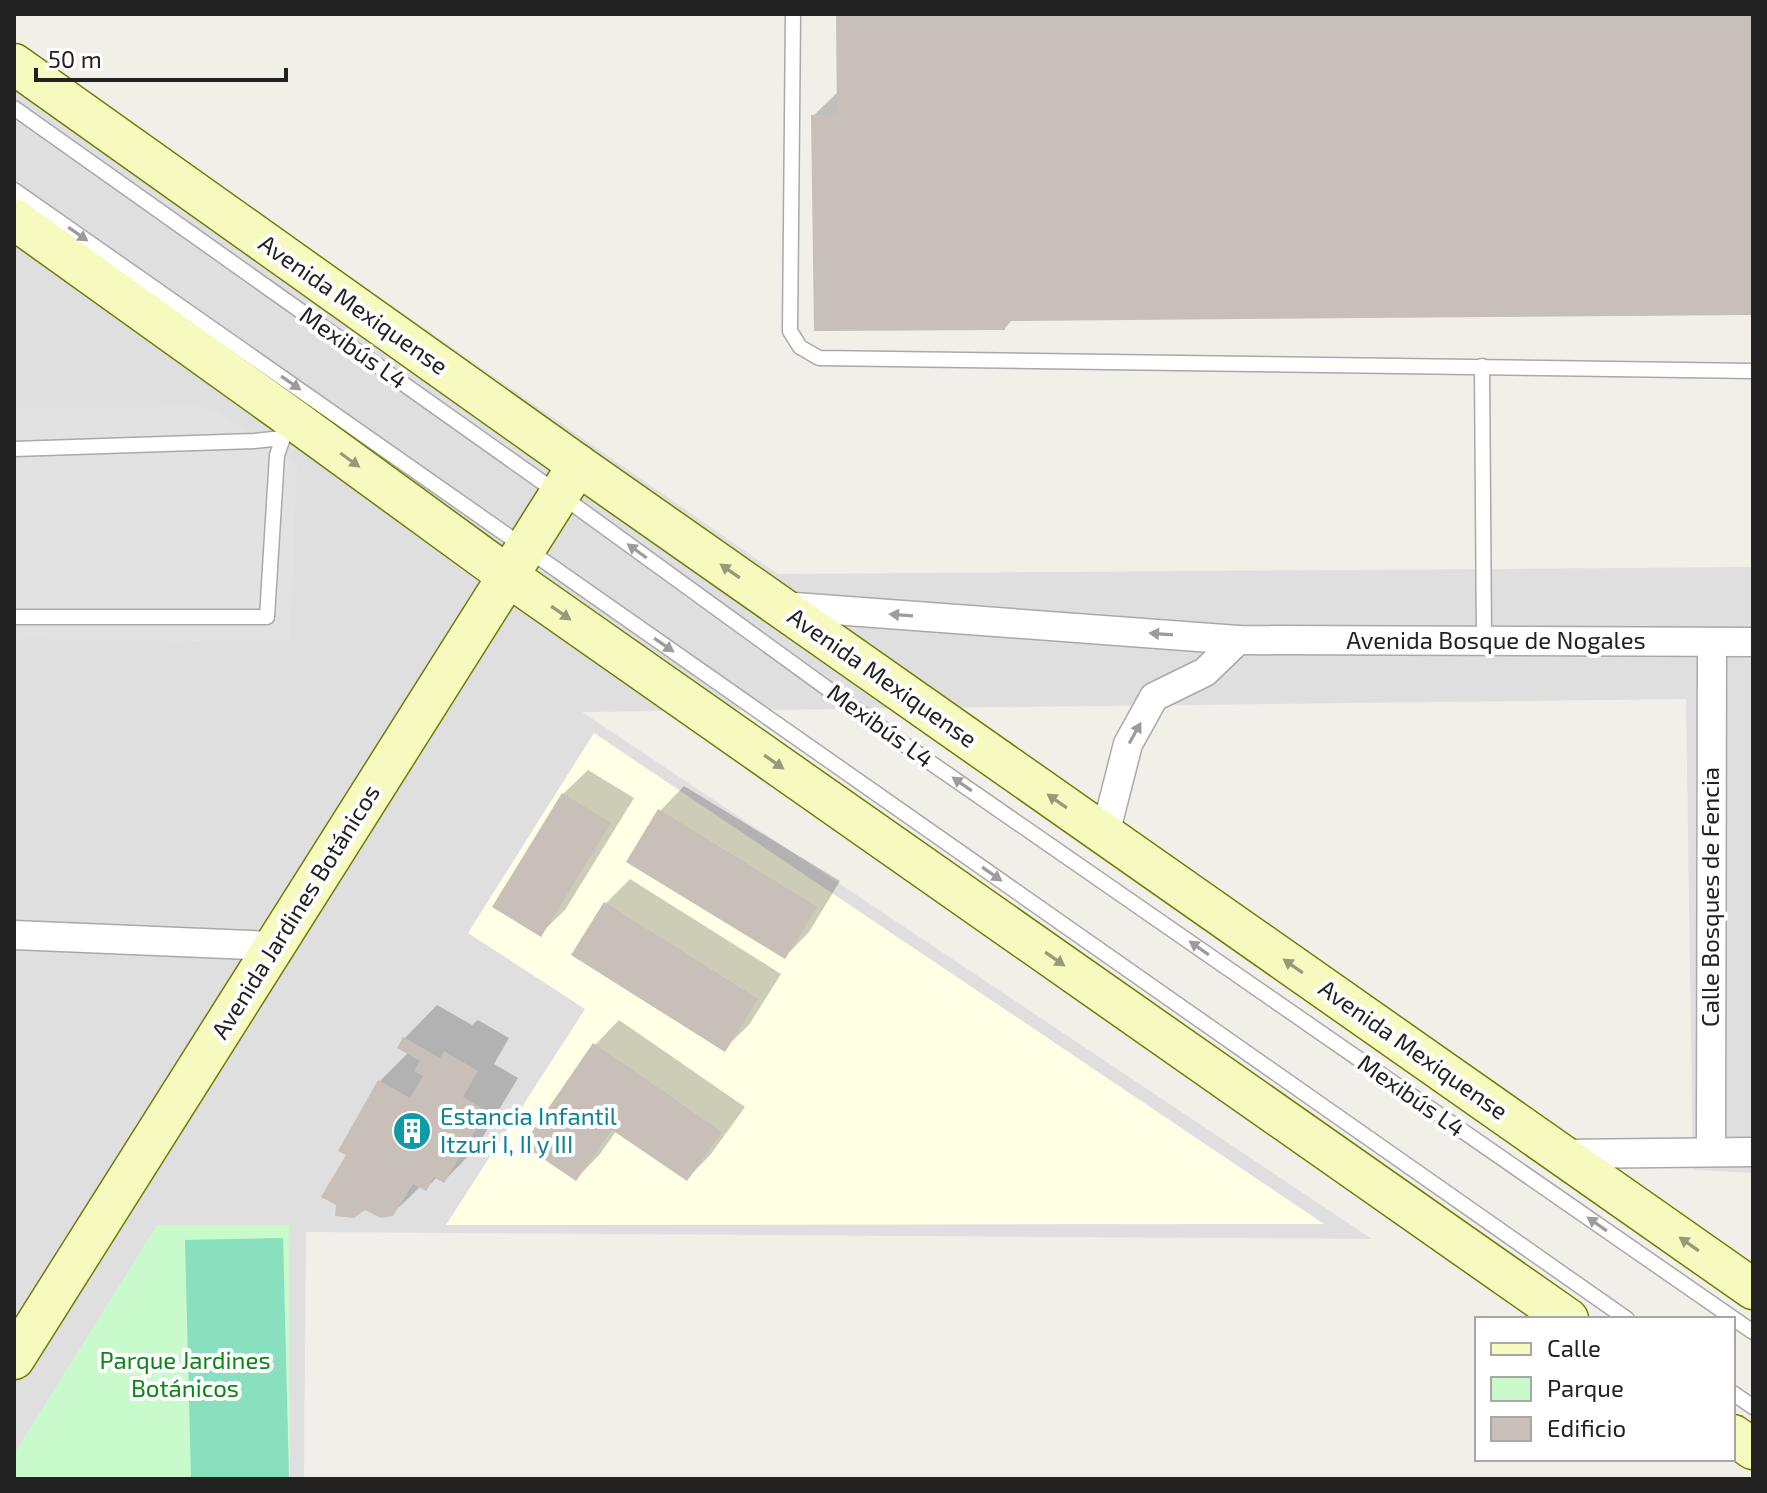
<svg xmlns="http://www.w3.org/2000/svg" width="1767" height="1493" font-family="'Exo 2',sans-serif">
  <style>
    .residential { fill: #e0dfdf }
    .education { fill: #ffffe5 }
    .park { fill: #c8facc }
    .pitch { fill: #88e0be }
    .parking { fill: #e2e2e2 }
    .shadow { fill: #0003 }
    .building { fill: #c7bfb8 }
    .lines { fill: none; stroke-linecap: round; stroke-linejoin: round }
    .lane-casing { stroke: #a9a9a9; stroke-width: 17 }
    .street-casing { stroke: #a9a9a9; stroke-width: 31 }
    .secondary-casing { stroke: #707d05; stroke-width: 43 }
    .lane { stroke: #fff; stroke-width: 14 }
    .street { stroke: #fff; stroke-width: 28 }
    .secondary { stroke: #f7fabf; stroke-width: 40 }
    .oneway { fill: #9c9c9c }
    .oneway2 { fill: #979978 }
    .labels { text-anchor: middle; stroke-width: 8; stroke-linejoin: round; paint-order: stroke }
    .street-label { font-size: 24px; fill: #222; stroke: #fff }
    .culture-label { font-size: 24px; fill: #0d838f; stroke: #fff; text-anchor: start }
    .park-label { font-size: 24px; fill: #0c8416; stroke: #fff }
  </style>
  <rect width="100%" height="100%" fill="#f2efe9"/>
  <path class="residential" d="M14,43l764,531 975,-7v606l-60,-3 -7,-471 -1104,13 790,527 -1066,-7 -2,247h-290z"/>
  <path class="education" d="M594,733l730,491 -878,1 139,-216 -117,-76z"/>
  <path class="park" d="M157,1225h132l1,254h-276v-25z"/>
  <path class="pitch" d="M283,1238l6,241h-98l-6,-239z"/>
  <path class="parking" d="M210,407l87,57 -7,178 -276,-3v-231z"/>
  <g class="shadow">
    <path d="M838,14h915v299l-740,6 -8,9 -192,-212 26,-25z"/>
    <path d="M588,770l46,28 -69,112 -25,24 23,-140z"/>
    <path d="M684,786l156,95 -31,51 -24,25 -125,-146z"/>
    <path d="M630,879l151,95 -32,51 -25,24 -118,-146z"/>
    <path d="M437,1005l35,20 6,-5 31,18 -15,26 24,14 -42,70 -32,33 -7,-4 -11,12 -5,-3 -29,28 -43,-59 -9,-5 40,-69 29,-29 -10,-5 6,-9z"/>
    <path d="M619,1020l126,87 -34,47 -24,25 -70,-49 -17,24 -24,25 19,-134z"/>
  </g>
  <g class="building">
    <path d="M836,14h917v301l-748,6v9l-191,1 -3,-216h26z"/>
    <path d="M562,793l49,30 -70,114 -49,-30z"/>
    <path d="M658,809l159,98 -32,52 -159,-97z"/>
    <path d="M604,902l154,97 -33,53 -154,-97z"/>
    <path d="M403,1037l37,21 4,-7 34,20 -15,26 24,14 -43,72 -10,-6 -8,14 -13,-7 -20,32 -12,2 -16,-8 -11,8 -19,-2 1,-11 -15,-8 25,-42 -8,-4 40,-71 32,18 13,-22 -9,-5 6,-10 -23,-13z"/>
    <path d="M593,1043l129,89 -35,49 -75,-51 -36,51 -53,-36z"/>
  </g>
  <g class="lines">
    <defs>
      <g id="lane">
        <path d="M793,14l-3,317 10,16 19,11 934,13"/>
        <path d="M14,108l545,386 349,253 845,585"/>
        <path d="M14,190l1613,1129"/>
        <path d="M1482,366l2,275"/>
        <path d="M14,449l240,-8 28,-3"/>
        <path d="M14,617h253l10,-162 12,-34"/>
        <path d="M1733,1393l20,14"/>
      </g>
      <g id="street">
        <path d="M781,606l457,34 515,2"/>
        <path d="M1105,834l23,-90 26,-47 51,-25 33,-32"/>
        <path d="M14,935l260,11"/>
        <path d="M1711,1152l1,-510"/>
        <path d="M1562,1154l191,-2"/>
      </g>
      <g id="secondary">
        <path d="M14,64l564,401 1175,824"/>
        <path d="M14,219l276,198 218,159 1060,743"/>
        <path d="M14,1359l564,-894"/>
        <path d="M1733,1435l20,14"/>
      </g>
    </defs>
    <use href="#lane" class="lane-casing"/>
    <use href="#street" class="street-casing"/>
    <use href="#secondary" class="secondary-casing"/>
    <use href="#lane" class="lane"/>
    <use href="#street" class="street"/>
    <use href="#secondary" class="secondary"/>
  </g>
  <defs><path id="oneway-solid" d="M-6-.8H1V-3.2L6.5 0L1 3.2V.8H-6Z" transform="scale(2)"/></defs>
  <g class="oneway">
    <use href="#oneway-solid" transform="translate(78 234) rotate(35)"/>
    <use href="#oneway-solid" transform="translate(291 383) rotate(35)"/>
    <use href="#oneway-solid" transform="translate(637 551) rotate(-144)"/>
    <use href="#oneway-solid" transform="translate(901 615) rotate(-176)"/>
    <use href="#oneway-solid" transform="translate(1161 634) rotate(-176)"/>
    <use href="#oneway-solid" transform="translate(664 645) rotate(35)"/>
    <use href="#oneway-solid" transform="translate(1135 733) rotate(-61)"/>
    <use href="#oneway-solid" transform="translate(962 784) rotate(-145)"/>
    <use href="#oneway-solid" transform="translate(992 874) rotate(35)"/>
    <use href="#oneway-solid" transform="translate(1199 948) rotate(-145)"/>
    <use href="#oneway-solid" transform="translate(1597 1224) rotate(-145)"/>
  </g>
  <g class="oneway2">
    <use href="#oneway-solid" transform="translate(350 460) rotate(36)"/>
    <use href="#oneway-solid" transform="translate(730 571) rotate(-145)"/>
    <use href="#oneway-solid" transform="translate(561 613) rotate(35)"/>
    <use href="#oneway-solid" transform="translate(774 762) rotate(35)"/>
    <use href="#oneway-solid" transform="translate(1057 801) rotate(-145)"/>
    <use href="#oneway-solid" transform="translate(1055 959) rotate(35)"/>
    <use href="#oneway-solid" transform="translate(1293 966) rotate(-145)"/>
    <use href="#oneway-solid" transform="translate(1689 1244) rotate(-145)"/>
  </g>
  <defs>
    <symbol id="building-disc" viewBox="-11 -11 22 22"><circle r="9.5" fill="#0f9aa8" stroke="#fff"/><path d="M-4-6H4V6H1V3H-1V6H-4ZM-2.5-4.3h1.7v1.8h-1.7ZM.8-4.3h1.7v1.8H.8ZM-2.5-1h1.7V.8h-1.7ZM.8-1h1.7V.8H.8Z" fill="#fff"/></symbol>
  </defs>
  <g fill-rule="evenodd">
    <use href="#building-disc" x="390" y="1109" width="44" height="44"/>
  </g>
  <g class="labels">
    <g class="street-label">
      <text transform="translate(353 305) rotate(35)" y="8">Avenida Mexiquense</text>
      <text transform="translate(353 348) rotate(35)" y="8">Mexibús L4</text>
      <text x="1496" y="649">Avenida Bosque de Nogales</text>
      <text transform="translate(882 678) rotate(35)" y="8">Avenida Mexiquense</text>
      <text transform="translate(880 726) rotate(36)" y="8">Mexibús L4</text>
      <text transform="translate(1711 897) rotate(-90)" y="8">Calle Bosques de Fencia</text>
      <text transform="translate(296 912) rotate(-58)" y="8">Avenida Jardines Botánicos</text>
      <text transform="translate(1413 1050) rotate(35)" y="8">Avenida Mexiquense</text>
      <text transform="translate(1411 1096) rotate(35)" y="8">Mexibús L4</text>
    </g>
    <g class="culture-label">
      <text x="440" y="1125">Estancia Infantil<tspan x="440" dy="28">Itzuri I, II y III</tspan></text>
    </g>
    <g class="park-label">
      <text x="185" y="1369">Parque Jardines<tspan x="185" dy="28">Botánicos</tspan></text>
    </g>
  </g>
  <rect width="1767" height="1493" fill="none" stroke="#222222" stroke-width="32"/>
  <rect x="1475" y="1317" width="260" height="144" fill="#ffffff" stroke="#a7a7a7" stroke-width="2"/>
  <rect x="1491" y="1343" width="40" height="12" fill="#f7fabf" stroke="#a7a7a7" stroke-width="2"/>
  <text x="1547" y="1357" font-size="24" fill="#222222">Calle</text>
  <rect x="1491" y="1377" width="40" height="24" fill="#c8facc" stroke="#a7a7a7" stroke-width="2"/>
  <text x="1547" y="1397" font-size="24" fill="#222222">Parque</text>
  <rect x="1491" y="1417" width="40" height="24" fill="#c7bfb8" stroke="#a7a7a7" stroke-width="2"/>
  <text x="1547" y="1437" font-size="24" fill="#222222">Edificio</text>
  <path d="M36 68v12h250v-12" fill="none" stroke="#222222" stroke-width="4"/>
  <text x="48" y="68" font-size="24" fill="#222222" stroke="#ffffff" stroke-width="6" paint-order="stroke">50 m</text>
</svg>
